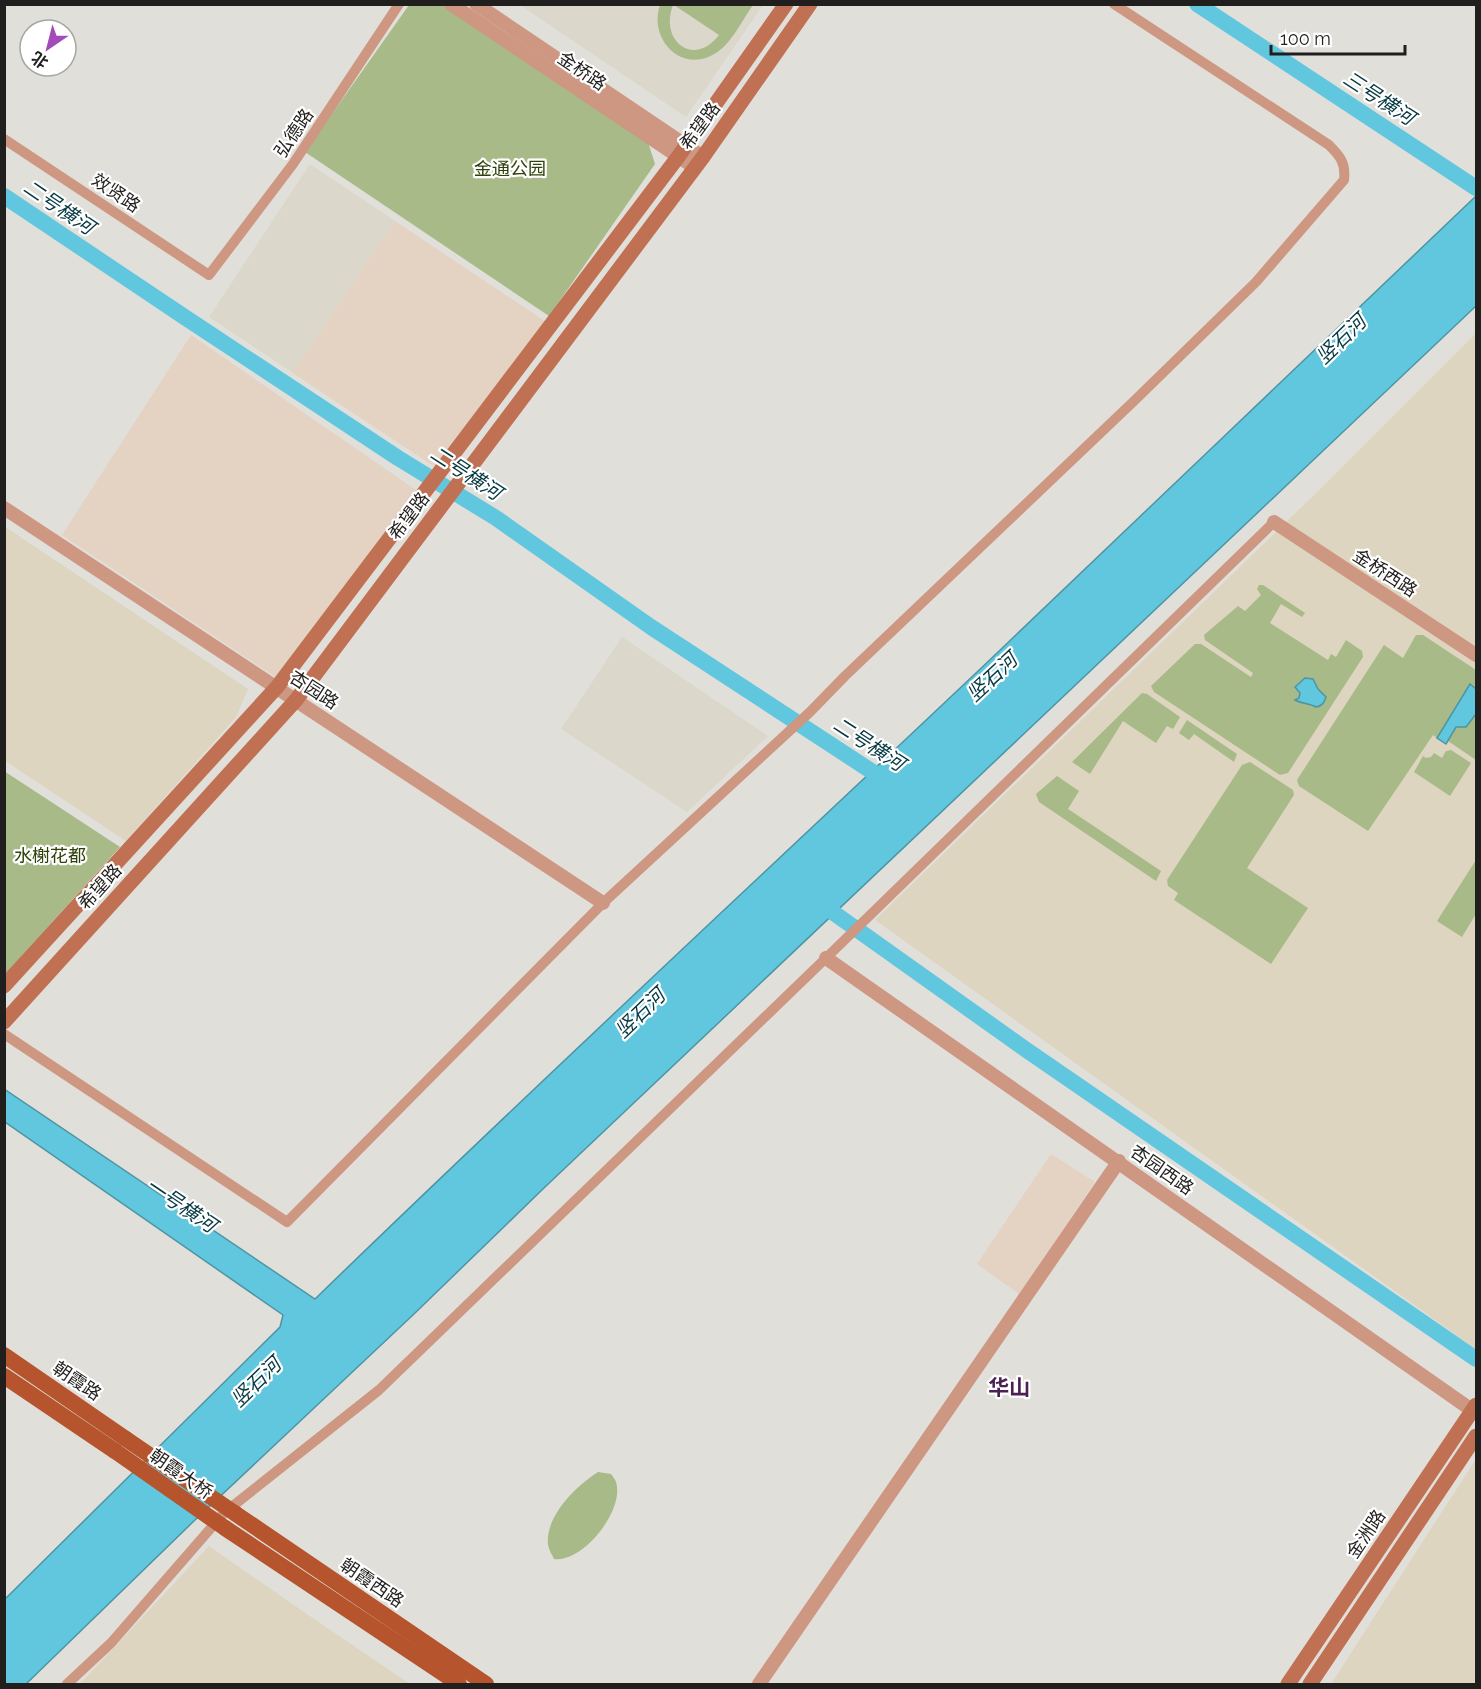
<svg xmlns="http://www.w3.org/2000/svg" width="1481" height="1689" font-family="Raleway,'Noto Sans SC',sans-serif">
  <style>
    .commercial { fill: #e4d2c2 }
    .industrial { fill: #ded5c0 }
    .built { fill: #dbd7ca }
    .green { fill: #a7ba87 }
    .water { fill: #60c7de; stroke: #4d95a4; stroke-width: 1.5 }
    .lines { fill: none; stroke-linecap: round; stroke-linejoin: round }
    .river { stroke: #60c7de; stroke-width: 16 }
    .minor { stroke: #cd9782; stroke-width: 10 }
    .tertiary { stroke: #cd9782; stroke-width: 14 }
    .secondary { stroke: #c07153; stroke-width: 15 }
    .primary { stroke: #b5542d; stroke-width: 16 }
    .primary-bridge { stroke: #b5542d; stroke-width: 16 }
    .labels { text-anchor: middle; stroke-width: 4.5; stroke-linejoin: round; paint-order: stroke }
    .street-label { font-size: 18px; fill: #201f1d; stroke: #fff }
    .park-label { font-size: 18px; fill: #30400a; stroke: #fff }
    .water-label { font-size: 20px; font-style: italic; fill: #073943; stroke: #fff }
    .quarter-label { font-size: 21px; font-weight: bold; fill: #4a2055; stroke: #fff }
  </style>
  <rect width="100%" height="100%" fill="#e1dfda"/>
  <g class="commercial">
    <path d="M395,221l151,101 -108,147 -145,-96z"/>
    <path d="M191,335l225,155 -139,188 -215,-143z"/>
    <path d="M1051,1154l44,28 -76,112 -42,-30z"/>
  </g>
  <g class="industrial">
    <path d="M1476,333v1016l-601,-429 438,-424z"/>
    <path d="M4,526l244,163 -12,28 -110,124 -121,-80z"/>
    <path d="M1476,1459v225h-145z"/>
    <path d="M209,1546l92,64 109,74h-330z"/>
  </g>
  <g class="built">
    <path d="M520,5h243l-77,112z"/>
    <path d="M310,164l85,57 -102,152 -84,-56z"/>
    <path d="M622,637l146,99 -81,76 -126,-83z"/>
  </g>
  <g class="green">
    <path d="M445,4l202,135 8,25 -106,152 -244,-164 104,-147z"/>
    <path d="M660,5h13c-14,36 21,63 46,30l-45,-30h79c-11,15 -21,38 -37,48 -34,22 -68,-14 -56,-48z"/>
    <path d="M1259,585h4l42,28 -3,4 -21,-13 -11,19 58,37 3,-6 5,3 10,-17 16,11 1,6 -75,116 -8,2 -126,-83 -3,-6 44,-42h6l50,33 2,-4 -48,-33 -1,-5 34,-29 7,5 16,-16 -4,-6z"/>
    <path d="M1416,635h7l53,35v19l-7,-4 -32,53 -4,-3 -65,96 -69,-45 -2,-6 87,-135 19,13z"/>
    <path d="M1142,693l5,1 33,23 -7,12 -6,-3 -11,17 -33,-22 -33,53 -18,-12z"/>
    <path d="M1476,714v46l-28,-19 8,-14h10z"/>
    <path d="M1187,720l50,34 -3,8 -40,-28 -5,6 -10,-7z"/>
    <path d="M1451,750l20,13 -21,33 -36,-24 9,-16 3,2 5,-1 3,-4 8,5 4,-7z"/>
    <path d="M1250,762l43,28 1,5 -47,73 61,40 -37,56 -97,-64 4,-7 -10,-7 -1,-6 75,-115z"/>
    <path d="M4,771l116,76 -115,127h-1z"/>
    <path d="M1057,776l22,15 -11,18 93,62 -5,10 -117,-79 -3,-8z"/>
    <path d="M1476,860v54l-14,23 -25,-16z"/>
    <path d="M598,1472l13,2c2,3 4,5 5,8 9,28 -33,81 -62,77 -2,-4 -5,-9 -6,-14 -3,-29 28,-59 50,-73z"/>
  </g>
  <g class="water">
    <path d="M1476,196v110l-931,881 -131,127 -219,206 -169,164h-21v-85l275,-272 3,-12 -278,-193 -1,-33 311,210c218,-212 440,-417 661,-626 167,-158 333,-319 500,-477z"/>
    <path d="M1305,678l8,1 5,10 8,8c-2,6 -4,9 -10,10 -7,-4 -14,-3 -21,-7l4,-2 1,-5 -5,-6z"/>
    <path d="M1470,684l6,5v25l-10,13h-10l-10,17 -9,-6z"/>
  </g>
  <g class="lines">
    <g class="river">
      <path d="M1197,4l279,184"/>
      <path d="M4,196l182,122 212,140 98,60 155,109 237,155"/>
      <path d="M817,901l208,148 451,310"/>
    </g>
    <g class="minor">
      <path d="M4,139l205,136 84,-111 106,-160"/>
      <path d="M4,1034l283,188 316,-319 207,-191 35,-36 288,-274 123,-120 88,-102c2,-17 -4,-24 -15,-35l-215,-141"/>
      <path d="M67,1684l44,-41 113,-130 155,-123 447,-432 448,-436"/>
    </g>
    <g class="tertiary">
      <path d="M451,4l243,163"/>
      <path d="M476,4l227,153"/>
      <path d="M4,508l599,395"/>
      <path d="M1274,522l202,133"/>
      <path d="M826,958l650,455"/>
      <path d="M759,1684l360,-523"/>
    </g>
    <g class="secondary">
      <path d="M4,986l273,-299 401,-530 108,-153"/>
      <path d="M4,1022l292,-322 407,-543 107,-153"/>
      <path d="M1288,1684l188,-279"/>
      <path d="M1310,1684l166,-248"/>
    </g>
    <g class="primary">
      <path d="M4,1355l122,84"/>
      <path d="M4,1376l111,75"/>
      <path d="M236,1514l250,170"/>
      <path d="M225,1528l234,156"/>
    </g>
    <g class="primary-bridge">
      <path d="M126,1439l110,75"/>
      <path d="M115,1451l110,77"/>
    </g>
  </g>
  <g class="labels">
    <g class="street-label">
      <text transform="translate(582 71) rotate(34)" y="6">金桥路</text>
      <text transform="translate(700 126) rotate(-54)" y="6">希望路</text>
      <text transform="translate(294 133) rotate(-56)" y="6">弘德路</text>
      <text transform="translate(116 193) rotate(34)" y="6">效贤路</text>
      <text transform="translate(409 516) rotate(-53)" y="6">希望路</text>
      <text transform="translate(1385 573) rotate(33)" y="6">金桥西路</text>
      <text transform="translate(314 690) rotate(33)" y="6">杏园路</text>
      <text transform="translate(100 887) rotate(-48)" y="6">希望路</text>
      <text transform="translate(1162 1170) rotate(35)" y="6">杏园西路</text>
      <text transform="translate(77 1381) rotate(34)" y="6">朝霞路</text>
      <text transform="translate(181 1474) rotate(35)" y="6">朝霞大桥</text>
      <text transform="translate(1366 1534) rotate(-56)" y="6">金洲路</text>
      <text transform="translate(372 1583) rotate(34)" y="6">朝霞西路</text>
    </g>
    <g class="park-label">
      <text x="510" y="175">金通公园</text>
      <text x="50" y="862">水榭花都</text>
    </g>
    <g class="water-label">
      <text transform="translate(1379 98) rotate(33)" y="7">三号横河</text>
      <text transform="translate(59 207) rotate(34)" y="7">二号横河</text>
      <text transform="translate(1341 339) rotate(-44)" y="7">竖石河</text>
      <text transform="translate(466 473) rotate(33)" y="7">二号横河</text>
      <text transform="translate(992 677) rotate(-43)" y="7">竖石河</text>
      <text transform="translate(869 744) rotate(33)" y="7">二号横河</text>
      <text transform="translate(640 1013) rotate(-44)" y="7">竖石河</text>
      <text transform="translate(181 1205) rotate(34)" y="7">一号横河</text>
      <text transform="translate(256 1382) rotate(-44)" y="7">竖石河</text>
    </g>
    <g class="quarter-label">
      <text x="1009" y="1395">华山</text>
    </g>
  </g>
  <rect width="1481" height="1689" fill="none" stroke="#201f1d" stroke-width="12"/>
  <g transform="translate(48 48) rotate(215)"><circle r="28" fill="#ffffff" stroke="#a6a5a5" stroke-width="1.5"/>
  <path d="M0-4.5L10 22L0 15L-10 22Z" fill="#a34cb9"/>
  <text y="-9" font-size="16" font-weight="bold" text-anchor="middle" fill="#201f1d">北</text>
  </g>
  <path d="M1271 45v9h134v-9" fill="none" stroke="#201f1d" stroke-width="3"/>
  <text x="1280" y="45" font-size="18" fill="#201f1d" stroke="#ffffff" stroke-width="4.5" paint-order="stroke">100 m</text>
</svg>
